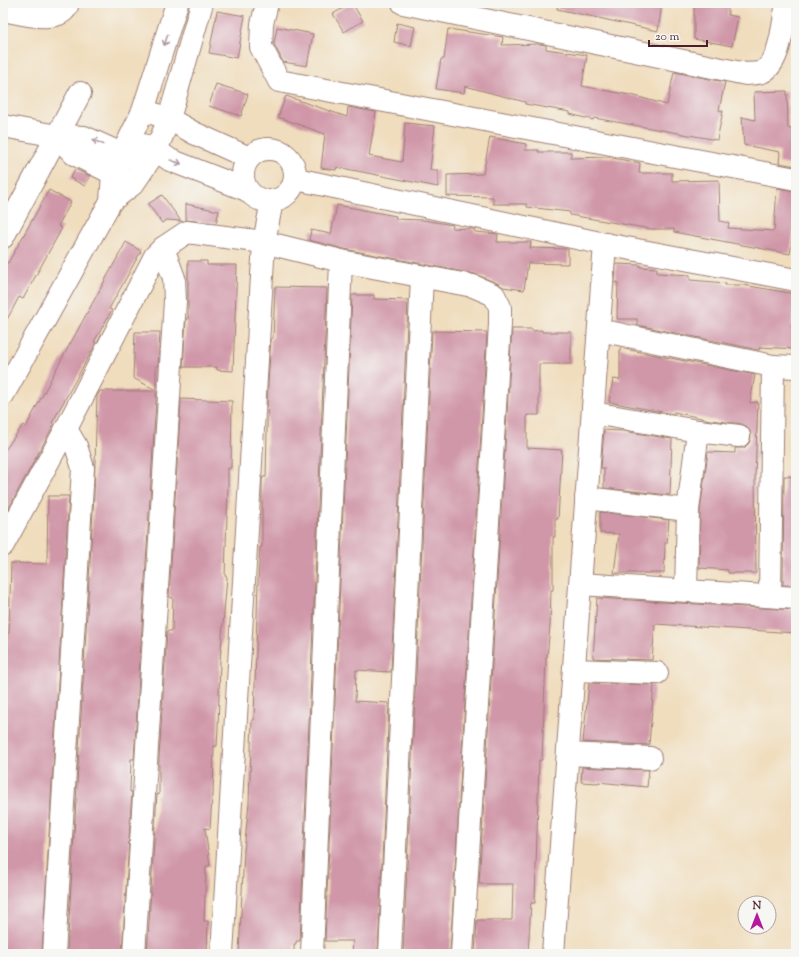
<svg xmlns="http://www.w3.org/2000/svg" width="799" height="957" font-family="'Sorts Mill Goudy',serif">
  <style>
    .building { fill: #d097a9 }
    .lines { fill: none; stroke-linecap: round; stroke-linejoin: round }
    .minor-casing { stroke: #9d7e74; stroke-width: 24 }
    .minor { stroke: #fff; stroke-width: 22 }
    .oneway { stroke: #ae9aa0 }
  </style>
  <rect width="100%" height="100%" fill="#f6f6f2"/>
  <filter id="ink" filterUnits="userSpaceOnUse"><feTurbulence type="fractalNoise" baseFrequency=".025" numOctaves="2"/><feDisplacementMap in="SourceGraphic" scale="8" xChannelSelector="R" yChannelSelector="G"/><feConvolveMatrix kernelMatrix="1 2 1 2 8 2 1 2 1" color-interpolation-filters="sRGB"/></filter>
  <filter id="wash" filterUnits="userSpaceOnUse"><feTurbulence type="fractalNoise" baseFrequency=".012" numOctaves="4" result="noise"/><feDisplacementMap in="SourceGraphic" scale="16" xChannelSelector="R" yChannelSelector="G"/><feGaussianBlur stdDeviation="0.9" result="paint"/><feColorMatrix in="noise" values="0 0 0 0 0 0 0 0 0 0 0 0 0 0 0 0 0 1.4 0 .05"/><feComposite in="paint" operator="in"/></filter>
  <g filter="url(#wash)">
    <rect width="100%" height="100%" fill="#f0ddbd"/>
    <g id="blocks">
      <g class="building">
        <path d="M352,3l11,18 -19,11 -11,-18z"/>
        <path d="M558,3h104l-4,28 -101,-22z"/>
        <path d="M694,3h34v12l10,2 -6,29 -38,-7z"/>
        <path d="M217,11l28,5 -8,42 -28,-5z"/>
        <path d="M397,23l18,4 -4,19 -17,-4z"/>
        <path d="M277,27l36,7 -6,32 -24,-4 -9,-18z"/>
        <path d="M448,29l55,8 -1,8 38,-1 6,1v4l41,6 -5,31 53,10 32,9 7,-33 51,10 -6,28 4,1 -6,29 -123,-22 -1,2 -23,-6v-2l-45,-8v-2l-60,-16 -1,7 -28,-4 5,-30h3z"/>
        <path d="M216,84l32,10 -7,22 -32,-10z"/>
        <path d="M787,91l1,37 8,3v35l-17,-3 1,-11 -36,-7 -2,-28 13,3 -1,-28z"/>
        <path d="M286,96l61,21 1,-10 28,5 -7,44 33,6 3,-39 30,3 -5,44h8v17l-101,-20 -1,3 -15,-2 4,-34 -47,-17z"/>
        <path d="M490,137l36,7 -1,6h14l-1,2h33v6l36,-1 33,6 -1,10h33v8l47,-1 1,41 9,2 -1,5 46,3 3,-43 19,3v27l-6,36 -116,-22v-3h-23l-81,-14v-3l-43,-5v-3h-34v-7l-46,-1v-21l36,-1z"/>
        <path d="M75,169l15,7 -5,10 -15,-8z"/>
        <path d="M49,190l22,12 -13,24 4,2 -39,71 -4,-2 -16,30v-67l5,3z"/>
        <path d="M162,195l19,26 -15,-1 -4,3 -14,-19z"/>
        <path d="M186,204l33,7 -3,12 -30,-3z"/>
        <path d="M337,205l59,11 -1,3 28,1 30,5 -1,3 22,1 1,3 23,2 -1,8h34l-1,6 38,1v15l-40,-1 -4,27 -21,-3 -4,-3 -24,-10 -131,-25 -35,-9 2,-10 20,4z"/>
        <path d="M126,242l15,9 -32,58 3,1 -18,32 2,1 -44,80 2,1 -51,95v-66l20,-28 3,2 27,-52z"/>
        <path d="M188,261h19v4h30l-4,106 -16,-1v-3h-34l3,-48h2z"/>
        <path d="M616,264l24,1v2l17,1v5l33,2v5l36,3 -1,2h18l53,9 -5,33h5v22l-36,-2 -1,3 -122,-25v-6h-20l1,-37 -3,1z"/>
        <path d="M275,287l52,1 -27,653h-4v3h-2v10h-55l5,-103 5,-48 3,-83h2l4,-139 2,-34h2v-67l1,-3h3l2,-94 3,-45h2z"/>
        <path d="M352,295h22v4l34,1 -17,372 -35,-2 -1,31 34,2 -11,250 -4,1h-22l1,-13h-28z"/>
        <path d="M512,329h20v2l10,-1v2h29v32h-32v51h-12v33l35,2 -4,69h-3v18h-2v53h-2l-1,36 -3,31h-1l-4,103h-3l-4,143h-4l-3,51 -53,-1 2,-33h35l1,-36h-34z"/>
        <path d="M432,331l55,1 -37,622 -47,-1z"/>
        <path d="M135,332h25l-2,34h-2v24l-23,-12z"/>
        <path d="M620,348l135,27 -5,28 8,-1 -3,73 1,98h-28v-3l-29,-2 1,-57 8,-59 27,1v-5h9l5,-5 2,-6 -1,-6 -4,-5 -5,-2 -31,-4 -36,-8 -1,2 -64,-12 4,-23 7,1z"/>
        <path d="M100,391h56v8l-22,360h-3l-1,33h2l-10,162h-55l27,-459 3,-99z"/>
        <path d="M181,399l51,2 -1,67h-3v17l-3,91 2,1 -7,84 -2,67 -1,18h-3l-1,51h-1l-2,32 -5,-1 5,38h-4l-2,55h4l-1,33h-60l10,-160 2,1v-36l8,-128h5l1,-33 -4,-1z"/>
        <path d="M604,430l19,1 49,8 -2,56 -66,-7v-20h-3z"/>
        <path d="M784,476l12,1v85l-2,23h-11z"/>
        <path d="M48,496h21l-27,458h-39v-268l1,-18h2l1,-35h2l2,-70 36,1z"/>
        <path d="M600,512l69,8 -2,23h-2l-1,30h-50l5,-39 -19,-1z"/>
        <path d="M597,598l199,12v23l-141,-9 -3,36 -59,-2z"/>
        <path d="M589,683l65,2 -5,60 -66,-3z"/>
        <path d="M582,767l67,3 -2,17 -49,-5v1l-17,-1z"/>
      </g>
    </g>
  </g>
  <g filter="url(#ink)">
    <use href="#blocks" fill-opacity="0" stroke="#9d7e74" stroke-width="1"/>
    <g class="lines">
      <defs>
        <g id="minor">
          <path d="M267,3l-5,21 -1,23 18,34 517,98"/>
          <path d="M403,3l343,71c5,-1 12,0 16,-2 19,-9 21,-50 25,-69"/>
          <path d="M3,10c17,3 59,16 65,-7"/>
          <path d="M155,114l14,5 25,14 55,25"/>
          <path d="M3,126l54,10 27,1 51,23"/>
          <path d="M57,136l17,18 52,26"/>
          <path d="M143,145l13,5 14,10 77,30"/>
          <circle cx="269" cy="175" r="26"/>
          <path d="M296,179l309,65 191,36"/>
          <path d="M111,201l2,-28 30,-62 34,-108"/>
          <path d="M3,237l77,-144"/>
          <path d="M599,330l174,36 23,1"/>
          <path d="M3,395l108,-194 22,-17 23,-34 13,-31 33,-116"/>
          <path d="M593,413l105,18 41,5"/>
          <path d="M586,498l102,12"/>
          <path d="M3,545l63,-116 89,-173 8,-8 24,-16 77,10 77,19 132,25 21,9 6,12v17l-38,630"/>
          <path d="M580,584l216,14"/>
          <path d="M686,590l2,-80 10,-79"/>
          <path d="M770,596l3,-230"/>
          <path d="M574,670l83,3"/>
          <path d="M568,754l82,4"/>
          <path d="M54,954l29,-486 -7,-22 -10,-17"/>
          <path d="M134,954l41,-653 -1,-23 -11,-30"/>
          <path d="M222,954l42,-712 8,-41"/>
          <path d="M312,954l29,-693"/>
          <path d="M390,954l32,-677"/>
          <path d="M553,954l52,-710"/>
        </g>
      </defs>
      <use href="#minor" class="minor-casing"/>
      <use href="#minor" class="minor"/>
    </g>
    <defs><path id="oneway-shaft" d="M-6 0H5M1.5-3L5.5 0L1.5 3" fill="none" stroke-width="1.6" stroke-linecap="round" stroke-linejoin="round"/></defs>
    <g class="oneway">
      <use href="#oneway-shaft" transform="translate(166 40) rotate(108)"/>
      <use href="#oneway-shaft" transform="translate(98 142) rotate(-156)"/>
      <use href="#oneway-shaft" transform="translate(176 162) rotate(19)"/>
    </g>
  </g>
  <rect width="799" height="957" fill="none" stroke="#f6f6f2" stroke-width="16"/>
  <g transform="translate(757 915)"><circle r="19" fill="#f6f6f2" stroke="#b1a0a2"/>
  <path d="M0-3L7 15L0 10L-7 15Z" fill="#b5179e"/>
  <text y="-6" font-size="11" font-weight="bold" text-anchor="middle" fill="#4a1f2b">N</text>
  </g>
  <path d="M649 40v6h58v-6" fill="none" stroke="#4a1f2b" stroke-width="2"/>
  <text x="655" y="40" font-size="12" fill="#4a1f2b" stroke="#f6f6f2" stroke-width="3" paint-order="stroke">20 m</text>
</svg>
